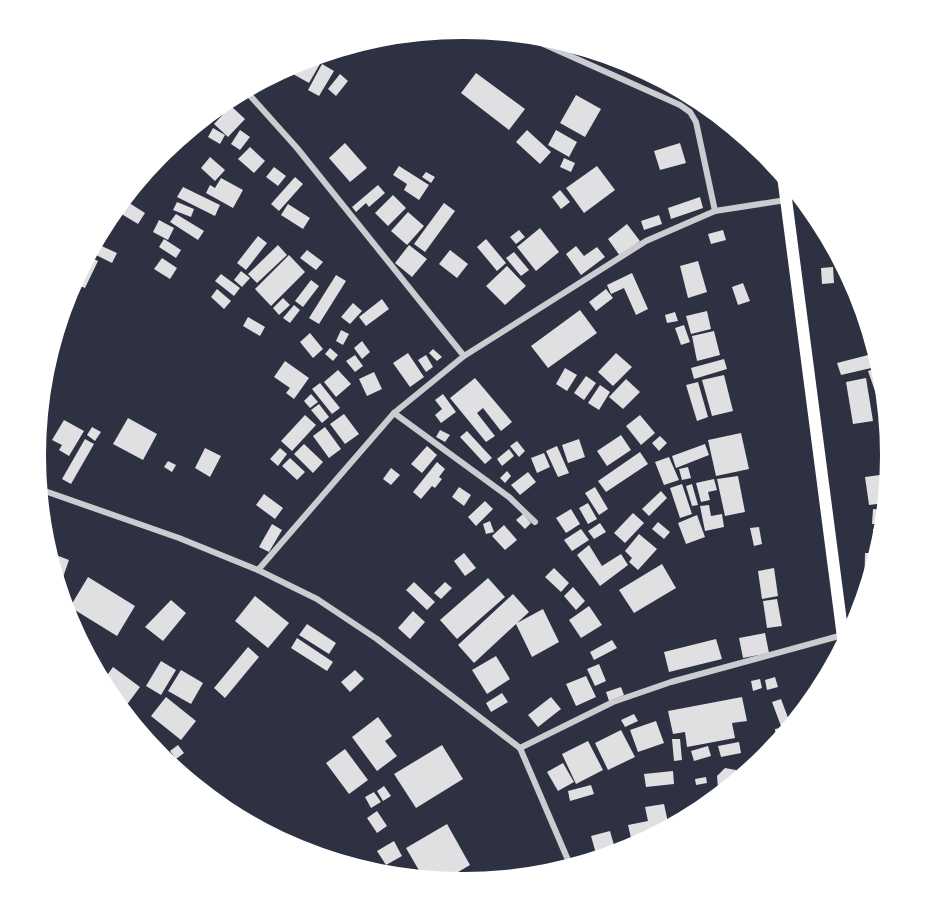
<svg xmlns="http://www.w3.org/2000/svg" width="926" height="911" font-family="'Libre Baskerville',serif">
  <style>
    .building { fill: #e0e0e3 }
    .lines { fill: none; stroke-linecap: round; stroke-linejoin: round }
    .minor { stroke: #caccd0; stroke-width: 6 }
    .secondary { stroke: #fff; stroke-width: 12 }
  </style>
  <rect width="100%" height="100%" fill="#2d3142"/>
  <g class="building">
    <path d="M320,55l4,2 -15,26 -25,-14z"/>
    <path d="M322,64l12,7 -15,25 -11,-6z"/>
    <path d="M476,73l49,36 -16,21 -48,-37z"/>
    <path d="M340,74l8,7 -12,15 -8,-7z"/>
    <path d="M576,95l25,14 -16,28 -25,-14z"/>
    <path d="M231,106l14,13 -17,18 -14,-13z"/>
    <path d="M213,128l12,7 -5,9 -12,-7z"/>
    <path d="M240,130l10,7 -10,13 -9,-6z"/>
    <path d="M527,130l24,22 -11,12 -24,-22z"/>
    <path d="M556,130l21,12 -8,15 -21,-12z"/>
    <path d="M345,143l22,25 -17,14 -21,-24z"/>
    <path d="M680,143l6,20 -26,7 -6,-19z"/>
    <path d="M250,147l15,14 -11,12 -16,-14z"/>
    <path d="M210,157l15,13 -10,11 -14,-13z"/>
    <path d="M564,158l11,5 -4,9 -11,-5z"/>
    <path d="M399,166l30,19 -10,15 -15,-10 3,-6 -14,-9z"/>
    <path d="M597,166l18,24 -31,23 -18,-25z"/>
    <path d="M274,167l12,9 -8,10 -12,-9z"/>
    <path d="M426,172l9,5 -4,6 -9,-6z"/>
    <path d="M295,177l8,7 -24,27 -8,-7z"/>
    <path d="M221,178l22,12 -10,18 -27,-15 4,-8 5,3z"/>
    <path d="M378,185l7,8 -16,14 -3,-4 -10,9 -4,-5z"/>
    <path d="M183,187l37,18 -5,11 -38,-19z"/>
    <path d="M560,190l10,12 -9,7 -9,-12z"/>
    <path d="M393,195l13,13 -18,18 -13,-13z"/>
    <path d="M700,197l3,11 -32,11 -3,-11z"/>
    <path d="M123,199l22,14 -7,11 -23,-14z"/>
    <path d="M177,202l17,7 -3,8 -18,-7z"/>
    <path d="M444,203l11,8 -30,41 -11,-8z"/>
    <path d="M288,204l22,14 -7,11 -22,-14z"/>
    <path d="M113,212l6,4 -4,8 -8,-5z"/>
    <path d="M408,212l16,14 -17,19 -16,-14z"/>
    <path d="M176,214l28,17 -6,9 -28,-18z"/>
    <path d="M659,215l3,9 -18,6 -3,-9z"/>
    <path d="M159,220l15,8 -6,12 -15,-8z"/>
    <path d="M627,224l13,17 -20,15 -12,-17z"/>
    <path d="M540,228l19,24 -23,19 -19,-24z"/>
    <path d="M519,230l6,7 -9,7 -6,-7z"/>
    <path d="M723,230l3,10 -15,4 -3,-10z"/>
    <path d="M258,236l9,7 -21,27 -9,-7z"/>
    <path d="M164,239l17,11 -5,8 -17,-11z"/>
    <path d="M486,239l20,24 -9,8 -20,-24z"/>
    <path d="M95,243l22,10 -5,10 -22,-11z"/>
    <path d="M278,245l9,10 -30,28 -9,-9z"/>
    <path d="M409,245l18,14 -15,18 -17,-14z"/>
    <path d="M576,246l8,10 13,-9 8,10 -24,18 -15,-21z"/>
    <path d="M307,250l16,12 -7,8 -16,-12z"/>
    <path d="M450,250l18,14 -11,14 -18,-14z"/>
    <path d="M514,252l15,18 -8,6 -15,-18z"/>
    <path d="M289,255l16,17 -34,34 -16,-17z"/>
    <path d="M88,256l10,5 -13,27 -12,-5z"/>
    <path d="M162,258l15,10 -7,11 -16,-10z"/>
    <path d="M698,261l9,31 -19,6 -8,-32z"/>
    <path d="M507,266l19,20 -21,19 -19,-19z"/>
    <path d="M833,267l1,16 -12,1 -1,-16z"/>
    <path d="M241,271l9,7 -8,9 -8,-7z"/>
    <path d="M632,273l16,36 -12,6 -12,-27 -13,6 -4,-9z"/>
    <path d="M221,274l19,14 -6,8 -19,-15z"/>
    <path d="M336,275l10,6 -27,43 -10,-6z"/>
    <path d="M311,280l8,6 -16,21 -8,-6z"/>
    <path d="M743,283l7,18 -12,4 -6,-18z"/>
    <path d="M217,289l14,12 -7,8 -13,-12z"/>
    <path d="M606,289l7,9 -17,13 -7,-9z"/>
    <path d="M283,298l7,7 -11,10 -6,-7z"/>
    <path d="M382,299l7,10 -23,17 -7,-9z"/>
    <path d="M353,303l9,8 -12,13 -9,-7z"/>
    <path d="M294,305l6,5 -10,13 -7,-5z"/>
    <path d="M580,310l17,23 -49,35 -17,-22z"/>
    <path d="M707,311l4,18 -20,5 -5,-18z"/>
    <path d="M675,312l3,9 -11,2 -2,-8z"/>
    <path d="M248,317l17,10 -5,9 -17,-10z"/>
    <path d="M684,325l6,17 -9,3 -6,-17z"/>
    <path d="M341,330l8,4 -6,11 -7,-4z"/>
    <path d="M714,331l6,24 -23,6 -5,-25z"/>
    <path d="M310,333l13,16 -10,9 -13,-16z"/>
    <path d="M362,341l8,11 -8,7 -8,-11z"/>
    <path d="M330,348l8,7 -5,6 -8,-7z"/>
    <path d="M433,349l9,8 -5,4 -8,-8z"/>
    <path d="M408,353l16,24 -14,10 -17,-24z"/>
    <path d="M616,353l16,14 -19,19 -15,-14z"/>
    <path d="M876,353l4,13 -39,9 -4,-12z"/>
    <path d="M355,355l8,11 -8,6 -9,-11z"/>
    <path d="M426,355l7,12 -7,5 -8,-12z"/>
    <path d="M724,359l3,10 -33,10 -3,-11z"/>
    <path d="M285,361l24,17 -15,21 -8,-6 4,-5 -16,-11z"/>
    <path d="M880,367l4,24 -8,3 -8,-23z"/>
    <path d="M565,368l12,7 -10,16 -11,-7z"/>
    <path d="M338,370l13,14 -15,13 -12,-15z"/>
    <path d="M374,372l8,17 -15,7 -8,-17z"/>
    <path d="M724,375l9,36 -21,5 -10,-36z"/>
    <path d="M586,376l10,7 -12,17 -10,-7z"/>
    <path d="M475,378l37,44 -11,9 -18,-23 -6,5 18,23 -9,6 -36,-44z"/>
    <path d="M866,378l7,43 -20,3 -7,-42z"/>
    <path d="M626,379l14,13 -17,17 -14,-12z"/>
    <path d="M698,382l10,35 -11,4 -11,-36z"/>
    <path d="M320,383l20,25 -8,6 -20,-25z"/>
    <path d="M600,385l10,7 -11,18 -11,-7z"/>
    <path d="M311,394l7,8 -8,6 -6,-7z"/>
    <path d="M443,394l13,18 -15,11 -6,-8 7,-6 -7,-9z"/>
    <path d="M319,404l10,13 -7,6 -11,-13z"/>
    <path d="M344,414l15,20 -14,10 -15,-20z"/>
    <path d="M305,415l11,10 -24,26 -11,-10z"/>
    <path d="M640,415l15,18 -14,12 -15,-19z"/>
    <path d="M128,418l29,16 -14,26 -30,-16z"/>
    <path d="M64,420l20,11 -15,25 -10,-6 3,-5 -10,-5z"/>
    <path d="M92,427l9,5 -6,9 -8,-6z"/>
    <path d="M325,427l16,22 -12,9 -16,-22z"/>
    <path d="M440,430l10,5 -5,7 -9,-5z"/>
    <path d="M467,431l25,27 -7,6 -25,-27z"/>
    <path d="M741,433l8,36 -33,7 -8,-36z"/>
    <path d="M621,435l10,15 -24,16 -10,-15z"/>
    <path d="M660,436l7,7 -8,8 -7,-8z"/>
    <path d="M85,439l9,5 -23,40 -9,-5z"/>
    <path d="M579,439l6,18 -17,6 -6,-18z"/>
    <path d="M517,441l8,10 -6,6 -9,-11z"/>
    <path d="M304,444l19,18 -10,11 -19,-19z"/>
    <path d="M705,444l4,11 -33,13 -4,-12z"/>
    <path d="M427,446l10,9 -15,18 -11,-9z"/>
    <path d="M557,446l12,27 -11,4 -12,-26z"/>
    <path d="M205,448l16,8 -11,21 -15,-9z"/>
    <path d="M280,448l7,6 -9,12 -8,-7z"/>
    <path d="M509,449l5,7 -12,10 -5,-7z"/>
    <path d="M640,452l8,12 -42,28 -8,-11z"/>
    <path d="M544,453l6,14 -13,6 -6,-15z"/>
    <path d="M669,457l10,23 -15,5 -9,-23z"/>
    <path d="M290,458l15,14 -8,8 -15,-14z"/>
    <path d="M168,461l8,4 -4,7 -8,-5z"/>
    <path d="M437,462l8,7 -6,8 3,2 -7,9 -3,-2 -11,13 -8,-7z"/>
    <path d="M688,467l3,11 -9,2 -3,-11z"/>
    <path d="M391,468l9,7 -9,10 -8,-6z"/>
    <path d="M507,471l4,5 -6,7 -5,-5z"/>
    <path d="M528,472l8,10 -16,13 -9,-10z"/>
    <path d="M887,474l-2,29 -16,2 -4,-28z"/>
    <path d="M738,476l7,36 -20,4 -8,-37z"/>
    <path d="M714,479l3,11 -9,2 2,8 -9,2 -5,-19z"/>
    <path d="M682,484l10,30 -12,4 -10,-30z"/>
    <path d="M692,484l6,21 -6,1 -6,-20z"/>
    <path d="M459,487l12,8 -7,11 -12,-9z"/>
    <path d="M595,487l13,22 -9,6 -14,-22z"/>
    <path d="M661,491l6,7 -18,18 -7,-7z"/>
    <path d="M264,494l19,14 -8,11 -19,-14z"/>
    <path d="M485,501l8,8 -17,17 -8,-9z"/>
    <path d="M588,503l9,16 -9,5 -9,-16z"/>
    <path d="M709,505l2,11 11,-2 2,13 -19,4 -5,-25z"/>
    <path d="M571,509l9,15 -14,9 -10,-15z"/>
    <path d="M873,509l12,1 -2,14h-11z"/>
    <path d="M633,513l11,10 -19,20 -11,-10z"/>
    <path d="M523,514l8,9 -6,6 -9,-9z"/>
    <path d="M697,515l8,22 -19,7 -8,-21z"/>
    <path d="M490,521l4,11 -8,2 -3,-10z"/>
    <path d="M658,522l12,10 -6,7 -12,-10z"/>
    <path d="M600,523l6,9 -12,7 -6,-8z"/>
    <path d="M272,524l10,6 -13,22 -10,-5z"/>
    <path d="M504,525l13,15 -12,10 -13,-14z"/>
    <path d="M759,527l3,17 -8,2 -4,-18z"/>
    <path d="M581,529l8,11 -17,11 -8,-11z"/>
    <path d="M873,529h10l-4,18h-6z"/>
    <path d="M639,534l18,15 -19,21 -9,-8 3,-4 -7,-7z"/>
    <path d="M589,545l13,21 19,-12 7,11 -28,21 -23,-31z"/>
    <path d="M48,552l21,8 -8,23 -4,-2z"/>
    <path d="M464,553l12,15 -11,8 -11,-15z"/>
    <path d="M865,553h13l-13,42h-1z"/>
    <path d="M662,564l14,24 -42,25 -15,-23z"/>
    <path d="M554,568l15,15 -8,9 -16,-15z"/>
    <path d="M774,568l4,28 -16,3 -4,-28z"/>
    <path d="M88,577l47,29 -18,30 -47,-29z"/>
    <path d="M488,578l17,19 -48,42 -17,-19z"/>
    <path d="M414,582l21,20 -8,8 -21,-20z"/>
    <path d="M445,582l7,6 -11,11 -7,-6z"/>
    <path d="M573,587l12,14 -9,9 -12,-14z"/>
    <path d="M513,594l16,18 -12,11 26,-14 16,33 -27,15 -16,-33 -42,39 -16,-18z"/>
    <path d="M255,596l34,27 -21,25 -33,-27z"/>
    <path d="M777,599l5,27 -15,2 -4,-27z"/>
    <path d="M171,600l15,13 -23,28 -18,-14z"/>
    <path d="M589,606l13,19 -21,13 -12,-18z"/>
    <path d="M413,611l12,11 -15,17 -12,-11z"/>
    <path d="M307,624l29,19 -7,11 -30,-19z"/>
    <path d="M765,633l4,20 -26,5 -4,-20z"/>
    <path d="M297,638l36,24 -6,9 -36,-23z"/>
    <path d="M716,639l6,20 -53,13 -5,-20z"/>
    <path d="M612,640l5,8 -23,12 -4,-8z"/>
    <path d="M248,647l11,10 -34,41 -11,-10z"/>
    <path d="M496,656l14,23 -23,15 -15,-24z"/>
    <path d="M161,661l15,9 -15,25 -15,-9z"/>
    <path d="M599,664l7,17 -11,5 -8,-17z"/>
    <path d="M113,667l27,20 -17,23 -21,-28z"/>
    <path d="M181,670l22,13 -12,21 -23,-13z"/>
    <path d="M355,670l9,9 -14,13 -9,-10z"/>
    <path d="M586,676l10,21 -20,9 -10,-22z"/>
    <path d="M775,677l3,10 -11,3 -2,-10z"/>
    <path d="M760,679l2,9 -9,3 -2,-10z"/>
    <path d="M621,687l3,8 -15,6 -3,-9z"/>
    <path d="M502,693l6,9 -17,10 -5,-9z"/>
    <path d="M166,697l30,24 -15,19 -30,-24z"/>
    <path d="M551,697l10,12 -23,18 -10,-12z"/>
    <path d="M742,697l5,24 -15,2 3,15 -48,9 -2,-15 -12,2 -5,-23z"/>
    <path d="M781,699l9,24 -9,3 -9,-24z"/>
    <path d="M634,714l4,7 -13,6 -4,-7z"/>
    <path d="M378,717l14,19 -7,5 12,15 -20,15 -25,-34z"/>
    <path d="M656,721l8,22 -26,9 -8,-22z"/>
    <path d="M784,727l1,6 -9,7 -1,-11z"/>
    <path d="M621,730l14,27 -27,13 -13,-27z"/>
    <path d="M672,739h8l2,21 -8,1z"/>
    <path d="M588,741l15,29 -27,14 -14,-30z"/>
    <path d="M739,742l2,11 -20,4 -3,-11z"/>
    <path d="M178,745l6,8 -8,6 -6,-8z"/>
    <path d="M442,745l21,34 -47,29 -22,-34z"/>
    <path d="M708,746l3,10 -17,5 -3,-10z"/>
    <path d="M345,749l23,31 -19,14 -23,-31z"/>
    <path d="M563,763l11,19 -16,9 -11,-19z"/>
    <path d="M725,768l11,2 5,7 -18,15 -5,-4 -1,-12z"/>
    <path d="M673,771l1,13 -28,3 -2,-13z"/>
    <path d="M706,777l1,6 -11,2 -1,-6z"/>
    <path d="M591,785l3,9 -24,7 -2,-10z"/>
    <path d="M384,786l7,10 -8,5 -6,-10z"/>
    <path d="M374,792l7,10 -10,6 -6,-11z"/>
    <path d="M664,804l5,23 -11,6 -27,5 -3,-13 20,-4 -3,-14z"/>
    <path d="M377,811l10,15 -10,7 -10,-15z"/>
    <path d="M447,824l23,41 -27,16 -19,-2 -18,-31z"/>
    <path d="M610,831l6,21 -19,5 -6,-21z"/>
    <path d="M394,841l8,15 -16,9 -9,-14z"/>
    <path d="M404,868l8,9 -18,-1z"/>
  </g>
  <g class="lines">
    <g class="minor">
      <path d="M521,34l159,71 10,7 6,10 19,89"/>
      <path d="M245,90l52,58 167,208"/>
      <path d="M394,413l115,84 26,25"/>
      <path d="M39,489l140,49 79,32 59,29 60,40 143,109 93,-46 58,-20 179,-49"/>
      <path d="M258,570l136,-157 70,-57 182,-115 69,-30 71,-11"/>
      <path d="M520,748l51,119"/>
    </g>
    <path class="secondary" d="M783,176l61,469"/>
  </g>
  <path d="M0 0H926V911H0ZM462 39H464A416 416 0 0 1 880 455V456A416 416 0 0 1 464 872H462A416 416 0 0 1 46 456V455A416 416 0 0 1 462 39Z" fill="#fff" fill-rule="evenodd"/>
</svg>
